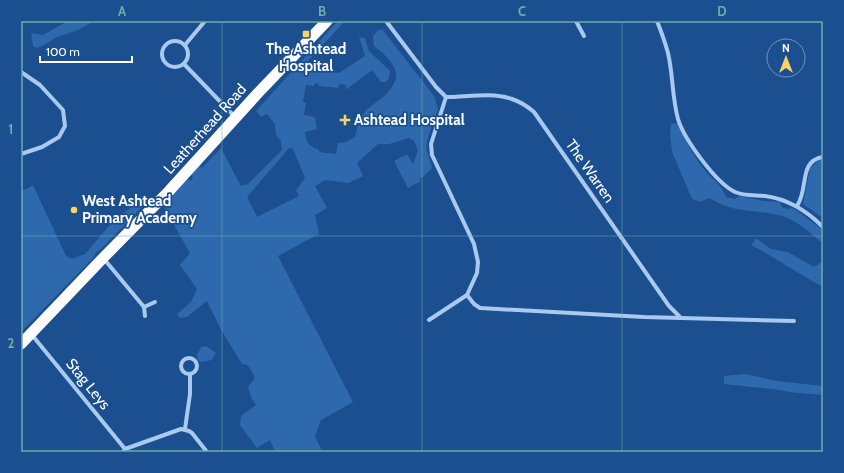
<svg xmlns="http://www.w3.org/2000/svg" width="844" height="473" font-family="Cabin,sans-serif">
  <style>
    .green { fill: #2e69ad; fill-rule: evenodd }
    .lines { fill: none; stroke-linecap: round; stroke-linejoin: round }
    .street { stroke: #a9c9ee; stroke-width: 4 }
    .highway { stroke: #fff; stroke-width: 11 }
    .grid { fill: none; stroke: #6fada8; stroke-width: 1; stroke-opacity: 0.55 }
    .poi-dot { fill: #ffd166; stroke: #1b4f8f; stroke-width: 1.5 }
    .labels { text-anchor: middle; stroke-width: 3.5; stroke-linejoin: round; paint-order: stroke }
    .poi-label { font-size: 15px; font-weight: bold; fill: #fff; stroke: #1b4f8f; text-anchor: start }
    .street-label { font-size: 15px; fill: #fff; stroke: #1b4f8f }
    .neatline { fill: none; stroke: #6fada8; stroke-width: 1.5 }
    .grid-label { font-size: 13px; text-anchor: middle; font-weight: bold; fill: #6fada8 }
  </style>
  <rect width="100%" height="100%" fill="#1b4f8f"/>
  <g class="green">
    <path d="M68,21h31l-7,1 -14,8 -21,7 -13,8 -7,3 -4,-2 -2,-13 12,2z"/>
    <path d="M338,21h7l-37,40 1,4 4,5 26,3 26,-17 -6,-19 6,1 4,13 21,20 -1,7 -3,4h-5l-9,-12 -25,19h-1v-4l-7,-1 -1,4 -19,-2v-2l-4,-1 -1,3 -8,-1 -3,17 3,1 -2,12 11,2 2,12 -12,3c1,11 4,14 14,18v2l17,2 2,-11 8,-1 9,-5c2,-6 3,-15 7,-21 6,-11 19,-15 27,-25 17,-19 0,-33 -15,-45l-1,-9 4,-6 5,-2 52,67 4,13 -9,25 -3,13 6,21 -9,9 -4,1 2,3 -13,7 -14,-27 13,-7 6,10 5,-13 -4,-10 -5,-3 -20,6h-11l-21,19 6,13 -15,7 -23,-3 -10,6 12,22 -12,7 4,19 -41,22 75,146 -32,18 -6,17 8,15h-48l-5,-12 -13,8 -17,-23 1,-9 15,-11 -4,-6 -4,-12 7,-9 -7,-13 -6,-1 -22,-36 -13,-27 -20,16 -7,1 -3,-4 14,-12 6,-13 -17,-24 10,-12 -25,-44 -4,-5 26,-26 3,3 3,-3 -3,-5 8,-8 4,3 19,-20 20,38 7,-2 34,-34 -1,-9 -5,-6 -1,-11 -8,-10 -6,3 -5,-6zM289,148l4,1 12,29 -9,12 3,6 -42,21 -10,-20z"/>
    <path d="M677,123c8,17 17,35 30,50 8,8 15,13 19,24l9,2 4,-3 25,5 16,1 2,5 5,2 6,-1 30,22v14c-11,-10 -23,-21 -38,-27 -20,-7 -42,-4 -62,-12 -4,-2 -9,-4 -14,-7l-9,4 -8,-3 -20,-47 -2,-18 1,-10z"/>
    <path d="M819,160h4v54l-3,2 -17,-12 7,-36z"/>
    <path d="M33,185l33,71 6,3 13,-5 28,-33 29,-22 2,2v4l-44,45c-3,1 -5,2 -5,6l-74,76v-142l6,-1z"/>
    <path d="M756,238l15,11 17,3 26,15 9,-6v26c-25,-13 -47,-29 -72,-42z"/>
    <path d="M206,346l10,7 -4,7 -11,2 -3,-2 -1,-5 4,-8z"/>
    <path d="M745,374l32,7 46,5v9l-34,-3 -9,-2 -56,-6v-8z"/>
  </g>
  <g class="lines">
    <g class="street">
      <path d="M386,21l50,66 10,10c21,0 46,-5 66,2 9,3 15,7 22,13l135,194 11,11"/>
      <path d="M576,21l8,15"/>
      <path d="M657,21c4,10 8,21 11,32 5,21 4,44 10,66 6,20 38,64 57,73 9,4 20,3 30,4 23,3 42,15 58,31"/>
      <circle cx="175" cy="54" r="13"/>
      <path d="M185,45l20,-24"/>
      <path d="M184,64l51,53"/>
      <path d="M21,72l19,13 23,25 2,16 -6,11 -17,10 -21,7"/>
      <path d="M797,206c12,-17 1,-45 26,-49"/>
      <path d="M104,259l40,48"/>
      <path d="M467,295l7,9 6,4 164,9 150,4"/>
      <path d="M145,316l-1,-9 11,-5"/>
      <path d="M429,320l38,-25 10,-22 1,-11 -4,-18 -42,-89 -1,-11 15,-47"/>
      <path d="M32,335l93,114"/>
      <circle cx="189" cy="366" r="8"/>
      <path d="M185,429l5,-35v-20"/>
      <path d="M123,452l2,-3 56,-20 8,2 3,2 15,19"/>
    </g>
    <path class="highway" d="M21,344l82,-86 66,-67 89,-98 69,-72"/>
  </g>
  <path class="grid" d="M222,21v431M422,21v431M622,21v431M21,236h802"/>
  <g class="poi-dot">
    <rect x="302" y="30" width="8" height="8" rx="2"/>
    <path d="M343 114h4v4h4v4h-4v4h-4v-4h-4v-4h4z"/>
    <circle cx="74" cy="210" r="4"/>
  </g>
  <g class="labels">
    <g class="poi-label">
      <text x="306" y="54" text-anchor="middle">The Ashtead<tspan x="306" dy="17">Hospital</tspan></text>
      <text x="354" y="125">Ashtead Hospital</text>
      <text x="82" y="206">West Ashtead<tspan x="82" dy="17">Primary Academy</tspan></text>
    </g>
    <g class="street-label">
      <text transform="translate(205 129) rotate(-48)" y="5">Leatherhead Road</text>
      <text transform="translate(590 171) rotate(55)" y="5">The Warren</text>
      <text transform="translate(88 384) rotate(51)" y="5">Stag Leys</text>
    </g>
  </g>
  <rect width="844" height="473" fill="none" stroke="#1b4f8f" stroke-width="44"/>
  <g transform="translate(786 58)"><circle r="19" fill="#1b4f8f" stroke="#7695bc"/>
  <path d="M0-3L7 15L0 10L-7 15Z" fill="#ffd166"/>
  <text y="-6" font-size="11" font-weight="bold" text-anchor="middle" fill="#ffffff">N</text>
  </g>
  <path d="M40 56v6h92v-6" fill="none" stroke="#ffffff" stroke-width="2"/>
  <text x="46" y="56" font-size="12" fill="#ffffff" stroke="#1b4f8f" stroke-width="3" paint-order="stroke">100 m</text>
  <rect x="22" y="22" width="800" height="429" class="neatline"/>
  <g class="grid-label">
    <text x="122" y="16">A</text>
    <text x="322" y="16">B</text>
    <text x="522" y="16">C</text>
    <text x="722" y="16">D</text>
    <text x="11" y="134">1</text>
    <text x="11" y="348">2</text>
  </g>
</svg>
